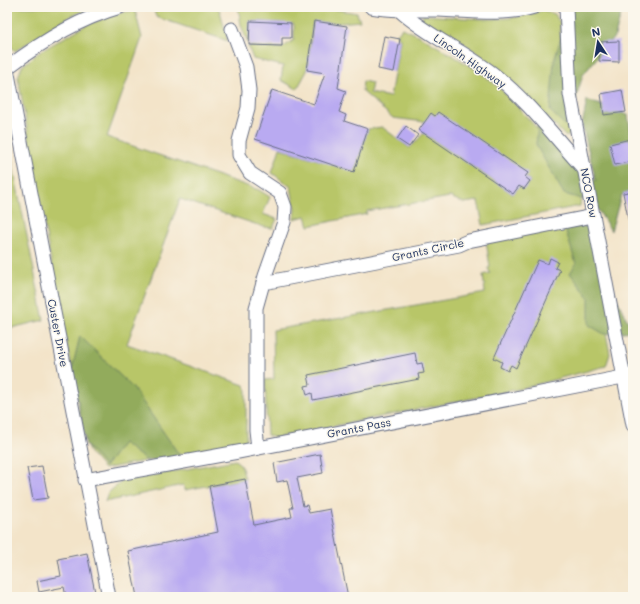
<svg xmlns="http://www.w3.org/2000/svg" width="640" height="604" font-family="Mali,sans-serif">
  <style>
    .green { fill: #b8c668; stroke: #6a7a63 }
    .forest { fill: #92ab5c; stroke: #566d5d }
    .building { fill: #b9aaf1 }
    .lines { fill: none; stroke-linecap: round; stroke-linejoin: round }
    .minor-casing { stroke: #676e83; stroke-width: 15 }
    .minor { stroke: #fff; stroke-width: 13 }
    .labels { text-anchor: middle; stroke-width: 3; stroke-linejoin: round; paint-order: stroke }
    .street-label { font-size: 11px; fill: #1b2f5e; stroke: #fbf7ec }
  </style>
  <rect width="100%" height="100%" fill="#fbf7ec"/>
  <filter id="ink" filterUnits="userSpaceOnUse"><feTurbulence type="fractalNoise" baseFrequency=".025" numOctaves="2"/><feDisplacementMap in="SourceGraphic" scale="8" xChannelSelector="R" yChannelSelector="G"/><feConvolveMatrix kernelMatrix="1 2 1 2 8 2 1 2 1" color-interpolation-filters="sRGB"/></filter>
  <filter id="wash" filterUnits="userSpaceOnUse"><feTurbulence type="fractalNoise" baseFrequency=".012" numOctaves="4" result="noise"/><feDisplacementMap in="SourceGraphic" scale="16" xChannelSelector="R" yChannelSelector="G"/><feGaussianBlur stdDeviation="0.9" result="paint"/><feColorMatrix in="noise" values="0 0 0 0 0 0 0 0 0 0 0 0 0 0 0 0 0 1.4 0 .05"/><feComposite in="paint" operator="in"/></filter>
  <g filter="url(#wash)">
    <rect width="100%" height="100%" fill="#f3e4c9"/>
    <g class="green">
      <path d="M7,7h87l-23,9 -56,35c-10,-8 -8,-32 -8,-44z"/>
      <path d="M217,7l3,4 8,30 -72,-24 -3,-9z"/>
      <path d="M238,7h83l36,6 3,8 -20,2 -27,-1 -6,49 -10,18 -16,-9 2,-14 -30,-7 -5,-13 34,2 12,-8v-16l-44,-3 -2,23 -7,-19z"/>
      <path d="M135,10l7,28 -35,99 152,53 11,7 -7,17 14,5 -4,9 -9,-1 -84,-28 -53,145 117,41 2,5v51l-142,28 -14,-16 -4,-8 -44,-231 -24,-137 4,-11 19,-15 45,-26 34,-12z"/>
      <path d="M543,10l12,4 5,9 2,66 8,45 -4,3 -65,-67 -48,-34 -31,-16 1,-5c39,2 83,10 120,-5z"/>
      <path d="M402,28l16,7 61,36 26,22 40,44 29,40 7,22 -1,7 -97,19 -5,-24 -14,2 -14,-6 -83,14v3l-58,12 -3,-10 -12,3 1,-10 -4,-22 -19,-14 8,-25 74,23 14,-42 14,-2 28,21 14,-15 89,61 6,-8 5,3 6,-8 -5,-4 3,-3 -93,-58 -10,6 -32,-4 -31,-27 1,-10 9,2 -2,10 20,4 10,-57 -3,-6z"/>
      <path d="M7,137l37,183 -37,9z"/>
      <path d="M579,224l13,33 18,97 -4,12 -87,23 -245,49 -7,-3 -2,-55 9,-1 -1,-49 212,-37 -2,-18 7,-2 -2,-5 2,-1 -4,-26z"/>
      <path d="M235,460l6,5 4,14 -60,11 -2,-5 -78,17 3,-9 14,-12z"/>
    </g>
    <g class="forest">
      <path d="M570,7h53l-8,29 -32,39 -16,52 -17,-16 4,-50z"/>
      <path d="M587,100l41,15 5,29v45l-12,7 -10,35 -18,-29 -29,-8 -28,-49 2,-21 58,57 -14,-56z"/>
      <path d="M588,226l11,39 34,66 -29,3 -15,-9v-27l-19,-25 6,-9 -11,-36z"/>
      <path d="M80,336l53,52 47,68 -33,5 -24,-18 -18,24 -19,-22 -14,-76z"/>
    </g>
    <g id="blocks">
      <g class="building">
        <path d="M250,21l41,2v15h-9v8l-33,-1z"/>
        <path d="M314,21l33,5 -9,62 8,3 -7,21 7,3 -2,6 24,8 -14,43 -99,-33 17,-49 42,14 11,-31 -18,-3z"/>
        <path d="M384,36l16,3 -6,33 -16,-3z"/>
        <path d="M619,41v21l-20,-1 1,-19z"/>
        <path d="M622,90l4,22 -22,3 -3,-21z"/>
        <path d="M438,112l90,61 -3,4 5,4 -6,8 -5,-3 -6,8 -94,-64 12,-17 4,3z"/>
        <path d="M406,126l12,9 -9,12 -12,-8z"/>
        <path d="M630,139l3,22 -18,4 -5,-21z"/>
        <path d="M633,191v31l-4,1 -6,-30z"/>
        <path d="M550,258l8,4 -3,6 5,2 -44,98 -5,-3 -3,6 -8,-4 2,-5 -8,-4 44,-98 10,4z"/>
        <path d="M415,353l2,11 5,-1 2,10 -6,1 1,5 -106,21 -1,-7 -5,2 -2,-9 5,-1 -2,-10z"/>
        <path d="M320,454l3,19 -26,5 6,28 4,-1 2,8 21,-4 18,88h-211l-9,-46 90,-19 -9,-46 36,-7 9,46 38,-8 -2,-9h3l-6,-28 -10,2 -3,-19z"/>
        <path d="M42,466l6,32 -15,2 -6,-32z"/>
        <path d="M87,553l9,44h-30l-2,-10 -25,5 -2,-11 24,-5 -3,-17z"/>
      </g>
    </g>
  </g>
  <g filter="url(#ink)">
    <use href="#blocks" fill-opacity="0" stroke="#676e83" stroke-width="1"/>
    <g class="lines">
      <defs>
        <g id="minor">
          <path d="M371,7c23,4 45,3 68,3 30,1 65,6 95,-3"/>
          <path d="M566,7l4,87 63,331"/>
          <path d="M400,11c29,26 66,41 96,65 34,27 59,62 88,93"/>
          <path d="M232,29l14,38 3,23 -1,18 -9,33v14l11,18 30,20 5,14 -1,15 -19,54 -9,32v122l2,18"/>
          <path d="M7,68c34,-26 71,-49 113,-61"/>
          <path d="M7,69l102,528"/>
          <path d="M263,283l196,-38 9,-4 125,-25"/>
          <path d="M85,480l153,-28 395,-77"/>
        </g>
      </defs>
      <use href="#minor" class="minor-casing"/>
      <use href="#minor" class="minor"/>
    </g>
  </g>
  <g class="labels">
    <g class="street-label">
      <text transform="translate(470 61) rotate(35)" y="4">Lincoln Highway</text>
      <text transform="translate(589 193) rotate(79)" y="4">NCO Row</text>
      <text transform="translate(428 250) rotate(-12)" y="4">Grants Circle</text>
      <text transform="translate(58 333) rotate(79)" y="4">Custer Drive</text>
      <text transform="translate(359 428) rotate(-11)" y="4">Grants Pass</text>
    </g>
  </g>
  <rect width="640" height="604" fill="none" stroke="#fbf7ec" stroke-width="24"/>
  <g transform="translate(598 42) rotate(348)" stroke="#fbf7ec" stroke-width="3" paint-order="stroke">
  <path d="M0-3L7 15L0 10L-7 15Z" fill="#1b2f5e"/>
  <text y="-6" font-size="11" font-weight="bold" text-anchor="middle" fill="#1b2f5e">N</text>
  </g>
</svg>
